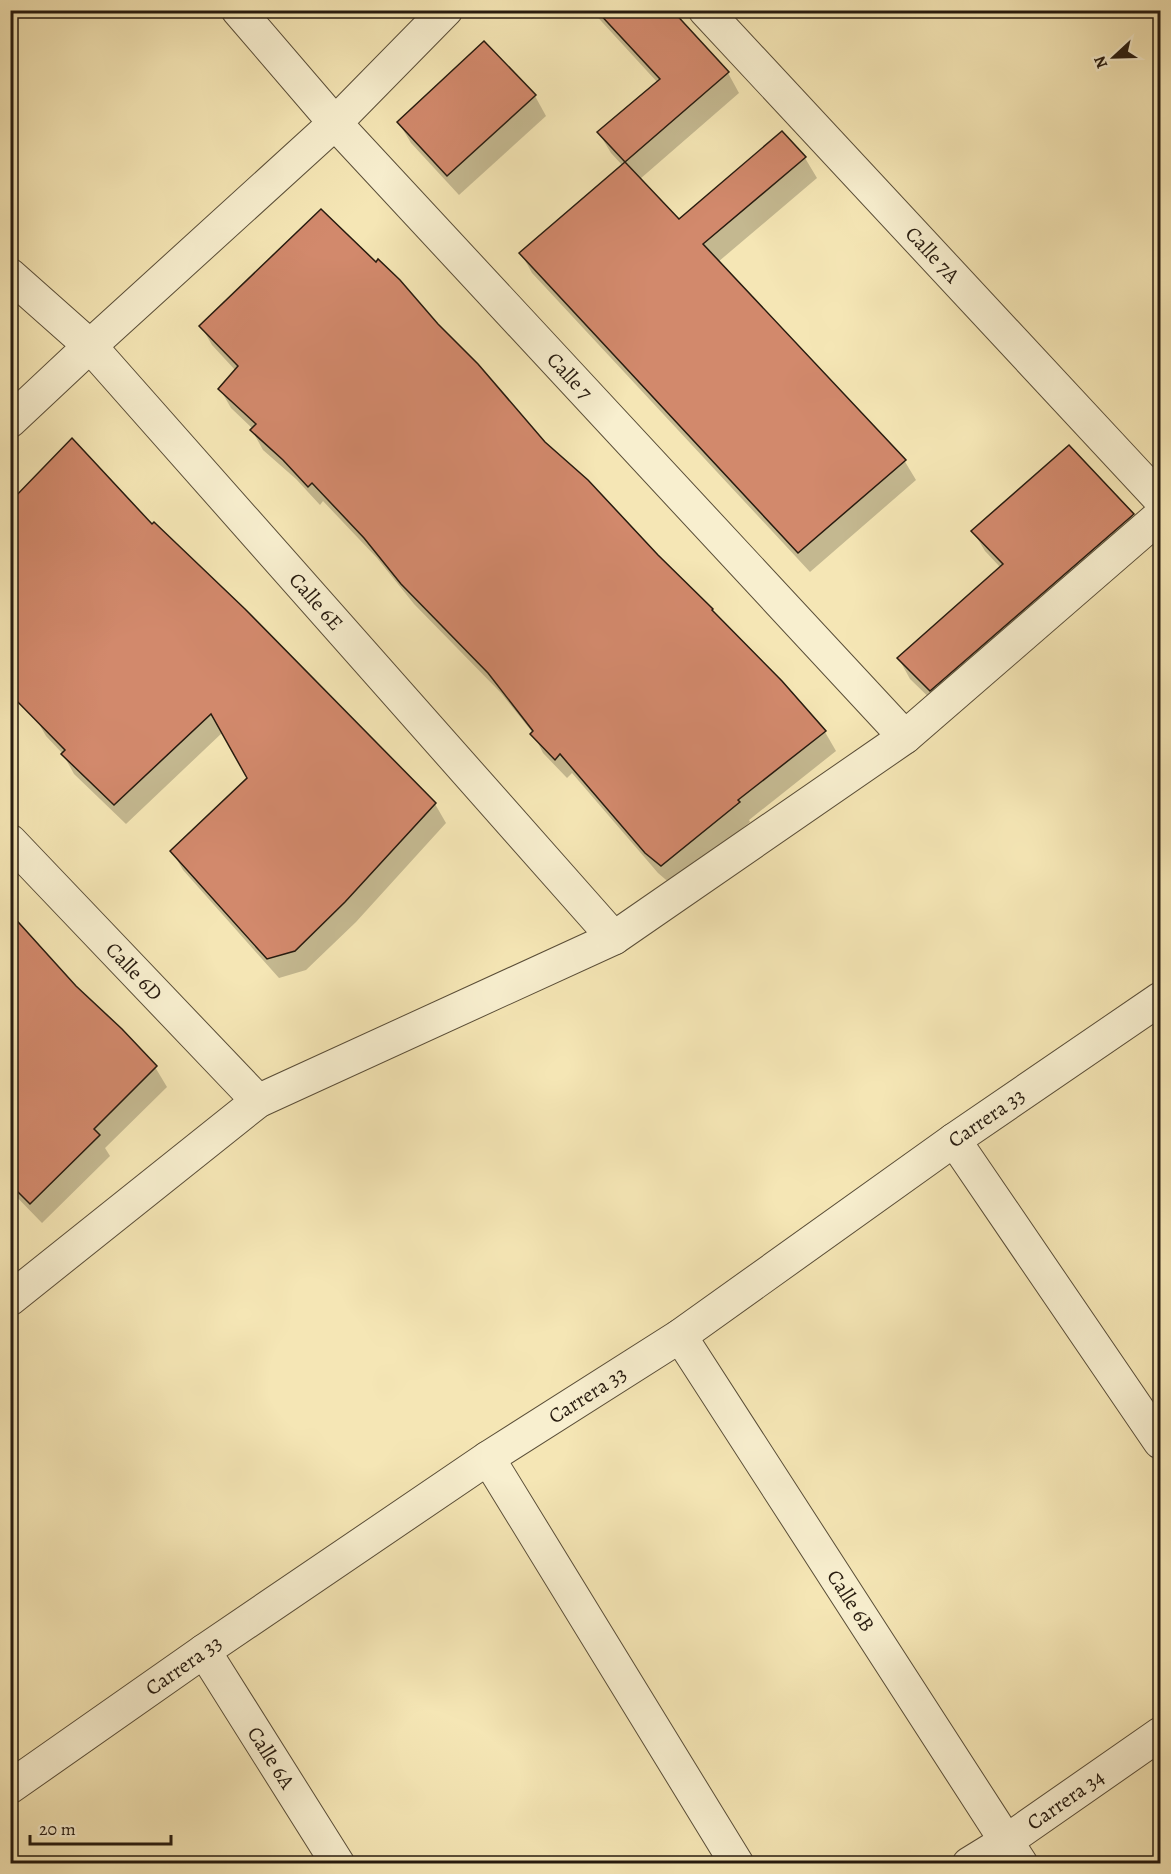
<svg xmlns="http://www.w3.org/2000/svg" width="1171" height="1874" font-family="Alegreya,serif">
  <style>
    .shadow { fill: #0003 }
    .building { fill: #d2896c; stroke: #271b0f; stroke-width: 1.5 }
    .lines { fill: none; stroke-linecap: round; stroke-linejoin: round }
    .minor-casing { stroke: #5a4e38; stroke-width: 35 }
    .minor { stroke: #f8efcf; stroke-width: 33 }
    .labels { text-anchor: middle; stroke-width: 4.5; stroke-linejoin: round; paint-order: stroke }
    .street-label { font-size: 21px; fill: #271b0f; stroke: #f8efcf }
  </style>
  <rect width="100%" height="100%" fill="#f5e6b5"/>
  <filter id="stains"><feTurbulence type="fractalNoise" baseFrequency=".00333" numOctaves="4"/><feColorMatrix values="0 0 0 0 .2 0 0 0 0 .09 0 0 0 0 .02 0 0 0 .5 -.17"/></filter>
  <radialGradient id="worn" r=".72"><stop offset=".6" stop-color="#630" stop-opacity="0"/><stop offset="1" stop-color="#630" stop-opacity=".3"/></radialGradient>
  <g class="shadow">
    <path d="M591,10h80l57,63 11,20 -99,86 39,42 103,-88 23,25 12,20 -99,84 186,198 12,20 -106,92 -278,-299 -11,-20 102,-87 -12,-13 -12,-20 59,-50z"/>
    <path d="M484,43l51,53 11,20 -87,79 -48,-52 -12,-20z"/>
    <path d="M201,326l343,117 168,167 4,6 109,116 11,19 -87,69 1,2 -78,63 -14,-12 -86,-100 -5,5 -24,-25 -10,-20 -32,-40 -87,-89 -37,-46 -54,-57 -3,4 -24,-26 -33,-29 -11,-20 1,-1 -22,-21 -11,-19 16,-18 -24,-26z"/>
    <path d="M1132,515l12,20 -202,175 -32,-31 -11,-20 102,-91 -16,-17 -12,-20z"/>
    <path d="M152,526l283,278 11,19 -90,99 -50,48 -27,8 -96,-108 -11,-19 77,-73 -26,-46 -97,92 -52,-50 -11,-20 -17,-18 -11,-19z"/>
    <path d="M10,921l4,4 4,-4 57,66 80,80 12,20 -62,61 5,8 -68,67 -32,-33z"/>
  </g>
  <g class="building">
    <path d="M596,10h76l57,62 -104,90 -28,-30 63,-53z"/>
    <path d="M484,41l52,54 -89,81 -50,-54z"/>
    <path d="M782,131l24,26 -103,87 203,216 -108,93 -279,-300 106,-91 54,57z"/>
    <path d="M321,209l55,53 2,-3 22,21 38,44 40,40 67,78 43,38 70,75 55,54 -1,1 70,71 44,50 -88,69 2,2 -79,64 -16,-13 -85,-99 -5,6 -25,-26 3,-3 -45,-58 -87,-89 -37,-46 -52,-55 -4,4 -25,-27 -33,-30 6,-6 -38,-35 20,-23 -39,-40z"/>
    <path d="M72,438l80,86 2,-2 91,87 191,194 -91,99 -50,49 -28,8 -97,-108 77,-73 -36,-64 -97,91 -53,-51 4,-4 -55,-56v-192z"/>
    <path d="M1069,445l65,69 -204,177 -33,-33 106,-94 -32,-33z"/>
    <path d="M10,913l66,73 46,43 35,37 -63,63 6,6 -70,69 -20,-20z"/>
  </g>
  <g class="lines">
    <defs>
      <g id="minor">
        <path id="s1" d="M238,10l97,113 570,614"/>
        <path id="s2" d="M705,10l455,489"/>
        <path id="s3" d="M10,275l80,71 524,592"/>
        <path d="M10,421l80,-75 245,-223 111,-113"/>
        <path id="s4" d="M10,841l248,260"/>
        <path d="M954,1140l206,302"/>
        <path d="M10,1299l248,-198 356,-163 291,-201 255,-221"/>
        <path id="s5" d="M680,1336l341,528"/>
        <path d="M488,1458l249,406"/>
        <path id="s6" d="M204,1651l134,213"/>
        <path id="s7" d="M10,1787l194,-136 284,-193 192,-122 274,-196 206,-141"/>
        <path id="s8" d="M969,1864l39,-24 152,-106"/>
      </g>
    </defs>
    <use href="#minor" class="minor-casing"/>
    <use href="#minor" class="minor"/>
  </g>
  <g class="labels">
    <g class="street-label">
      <text dy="7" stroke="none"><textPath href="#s2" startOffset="334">Calle 7A</textPath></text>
      <text dy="7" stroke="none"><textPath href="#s1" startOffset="494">Calle 7</textPath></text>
      <text dy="7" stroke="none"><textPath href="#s3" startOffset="448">Calle 6E</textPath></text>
      <text dy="7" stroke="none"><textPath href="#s4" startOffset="180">Calle 6D</textPath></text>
      <text dy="7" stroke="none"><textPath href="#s7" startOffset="1184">Carrera 33</textPath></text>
      <text dy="7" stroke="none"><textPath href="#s7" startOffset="698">Carrera 33</textPath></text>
      <text dy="7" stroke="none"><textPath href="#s5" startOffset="315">Calle 6B</textPath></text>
      <text dy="7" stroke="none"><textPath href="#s7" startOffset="212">Carrera 33</textPath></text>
      <text dy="7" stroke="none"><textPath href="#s6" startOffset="126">Calle 6A</textPath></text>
      <text dy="7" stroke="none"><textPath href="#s8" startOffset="116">Carrera 34</textPath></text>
    </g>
  </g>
  <rect width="1171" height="1874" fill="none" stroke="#f5e6b5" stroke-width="36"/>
  <rect x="12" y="12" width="1147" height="1850" fill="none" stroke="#271b0f" stroke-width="3"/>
  <rect x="18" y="18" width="1135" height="1838" fill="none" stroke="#271b0f" stroke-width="1.5"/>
  <g transform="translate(1114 57) rotate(248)" stroke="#f8efcf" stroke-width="4.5" paint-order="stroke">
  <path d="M0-4.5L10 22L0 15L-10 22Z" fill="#271b0f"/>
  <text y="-9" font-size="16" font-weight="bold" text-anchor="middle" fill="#271b0f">N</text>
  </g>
  <path d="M30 1835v9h141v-9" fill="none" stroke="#271b0f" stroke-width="3"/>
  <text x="39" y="1835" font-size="18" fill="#271b0f" stroke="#f8efcf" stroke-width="4.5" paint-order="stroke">20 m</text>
  <rect width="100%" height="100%" filter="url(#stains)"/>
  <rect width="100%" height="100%" fill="url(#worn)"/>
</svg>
